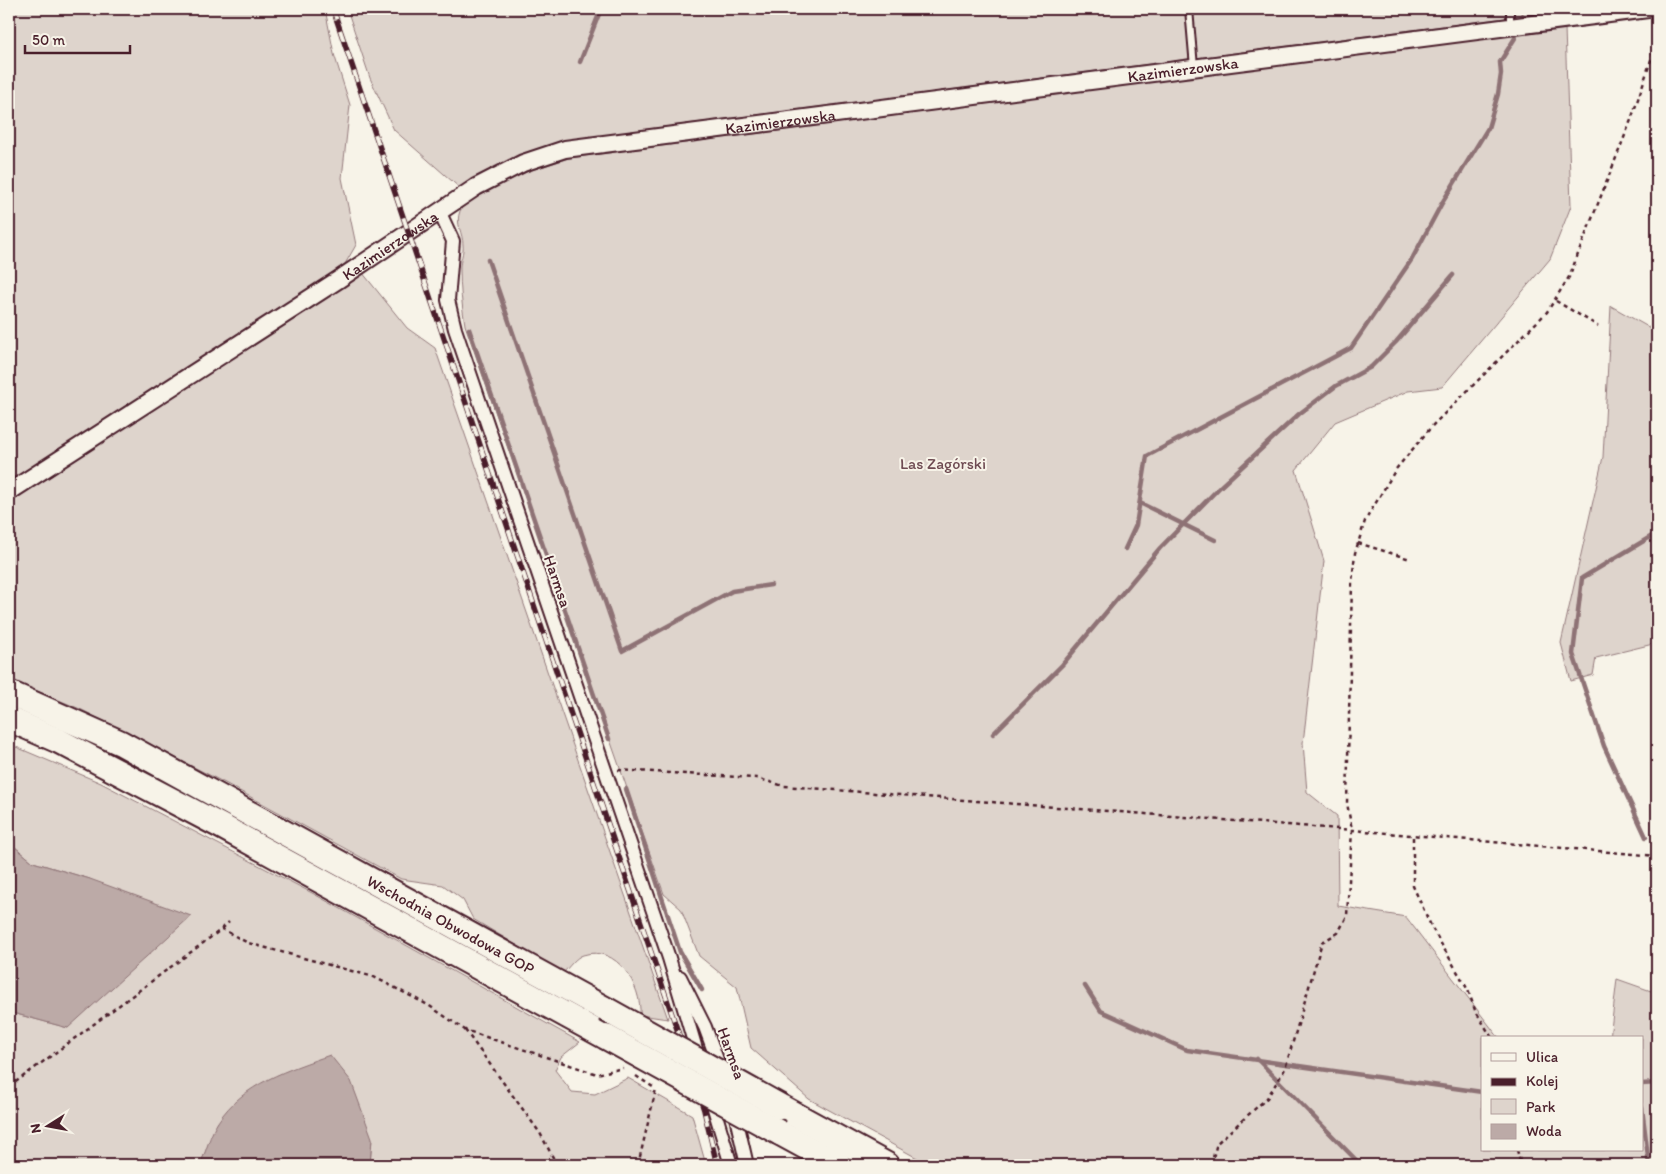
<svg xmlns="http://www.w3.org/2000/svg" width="1666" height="1174" font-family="Itim,sans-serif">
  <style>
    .green { fill: #ded4cc; stroke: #947a7c }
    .water { fill: #bcaaa7; stroke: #8e7275 }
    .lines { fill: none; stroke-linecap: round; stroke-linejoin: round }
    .stream { stroke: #8e7275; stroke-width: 4.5 }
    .service-casing { stroke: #4a1f2b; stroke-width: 10 }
    .minor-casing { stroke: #4a1f2b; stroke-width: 16 }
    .tertiary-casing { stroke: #4a1f2b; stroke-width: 20 }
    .motorway-casing { stroke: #4a1f2b; stroke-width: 28 }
    .path { stroke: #4a1f2b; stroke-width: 2.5; stroke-dasharray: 4 4; stroke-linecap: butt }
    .service { stroke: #f7f3e8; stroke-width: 6 }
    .minor { stroke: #f7f3e8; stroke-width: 12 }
    .tertiary { stroke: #f7f3e8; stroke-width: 16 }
    .motorway { stroke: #f7f3e8; stroke-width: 24 }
    .rail-casing { stroke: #4a1f2b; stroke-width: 5.5 }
    .rail { stroke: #f7f3e8; stroke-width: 4; stroke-dasharray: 11; stroke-linecap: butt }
    .motorway-bridge-casing { stroke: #4a1f2b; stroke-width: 28; stroke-linecap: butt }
    .motorway-bridge { stroke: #f7f3e8; stroke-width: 24 }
    .labels { text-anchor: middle; stroke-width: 4; stroke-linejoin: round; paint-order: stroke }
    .street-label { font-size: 16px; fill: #4a1f2b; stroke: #f7f3e8 }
    .park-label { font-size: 16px; fill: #6f4c53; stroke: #f7f3e8 }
  </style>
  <rect width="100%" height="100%" fill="#f7f3e8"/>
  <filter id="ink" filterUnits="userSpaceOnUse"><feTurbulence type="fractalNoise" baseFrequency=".02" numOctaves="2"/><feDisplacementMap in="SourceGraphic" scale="10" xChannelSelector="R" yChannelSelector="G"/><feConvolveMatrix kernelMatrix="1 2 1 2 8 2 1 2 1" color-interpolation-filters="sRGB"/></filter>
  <g filter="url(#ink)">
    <g class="green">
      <path d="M9,9h316l9,45 16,51 -8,73 14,67 -11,19 -37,25 -299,195z"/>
      <path d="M347,9h1228l-927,120c-39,6 -79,10 -116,23 -26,9 -48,23 -71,37l-67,-59 -24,-52z"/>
      <path d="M1565,28l6,178 -21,53 -108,128 -34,4 -73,31 -39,48 28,91 -21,182 4,49 30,24 1,90 68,11 93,121h-17v112h160v-112h-32l7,-59 34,12 6,-4v178h-727l-121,-66 -58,-51 -14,-61 -38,-31 -18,-47 -17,-15 -199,-569c-3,-19 -5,-38 -5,-57 0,-8 4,-15 3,-23 0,-12 -8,-21 -3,-34 11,-24 84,-45 109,-53z"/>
      <path d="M362,272l45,56 28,20 233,671 -28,-4c2,-29 -23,-71 -57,-60 -7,2 -14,12 -20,18l-90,-54 -10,-19 -20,-15 -42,-6 -176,-96 -145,-74 -71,-30v-179l36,-20z"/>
      <path d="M1611,306l46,26v311l-61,15 -3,17 -22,6 -10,-38 42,-186z"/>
      <path d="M9,744l92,39 213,111 266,148 -19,15 -6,13 17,22 23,2 33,-16 64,37 14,50h-336l2,-27 -154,-16 -18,43h-191v-153l59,16 22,-149 -57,-17 -24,-20z"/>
    </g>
    <g class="water">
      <path d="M9,842l24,20 57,17 101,37 -123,112 -59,-16z"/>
      <path d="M330,1055l21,26 21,57 -2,27h-170c6,-13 10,-31 18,-43 24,-38 72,-53 112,-67z"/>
    </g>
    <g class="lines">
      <g class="stream">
        <path d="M1522,12l3,-3"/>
        <path d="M580,62l21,-53"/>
        <path d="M488,260l134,391 110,-60 39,-6"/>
        <path d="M469,329l140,410"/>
        <path d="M1140,503l75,37"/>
        <path d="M1125,549l11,-24 11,-69 204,-108 61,-89 30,-56 46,-75 10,-34 3,-20 -1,-12 15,-24"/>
        <path d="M993,734l69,-69 98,-117 60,-61 79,-73 37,-28 35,-19 25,-25 57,-67"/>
        <path d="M626,789l54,163 22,38"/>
        <path d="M1646,837l-42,-91 -31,-92 9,-76 75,-45"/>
        <path d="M1085,986l16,25 86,39 295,42"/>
        <path d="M1257,1059l104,106"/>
        <path d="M1642,1084l15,-1"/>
        <path d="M1642,1108l7,57"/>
      </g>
      <defs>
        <g id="service">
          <path d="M1189,9l5,58"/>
          <path d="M1510,9v17"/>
        </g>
        <g id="minor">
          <path d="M440,213l13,28 -5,59 7,29 214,629 30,101"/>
          <path d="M680,977l25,50 17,46"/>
          <path d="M710,1095l21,70"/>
          <path d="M734,1109l13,56"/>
        </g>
        <g id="tertiary">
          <path id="s1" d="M9,492l329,-212 138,-93 47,-24 42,-14 1083,-140"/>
        </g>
        <g id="motorway">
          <path id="s2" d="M9,693l112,50 484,266"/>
          <path d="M9,719l50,22 160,84 387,212"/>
          <path d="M781,1107l106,58"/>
          <path d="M780,1133l59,32"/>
        </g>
      </defs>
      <use href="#service" class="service-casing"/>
      <use href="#minor" class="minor-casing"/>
      <use href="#tertiary" class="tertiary-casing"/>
      <use href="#motorway" class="motorway-casing"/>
      <g class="path">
        <path d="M1556,301l42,25"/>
        <path d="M1358,543l52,16"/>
        <path d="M618,770l138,8 28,8 568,44 305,26"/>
        <path d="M1413,837v49l19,42 36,62 7,20 17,28"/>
        <path d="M222,929l7,-7"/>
        <path d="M465,1030l75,103 17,32"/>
        <path d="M636,1076l20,13"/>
        <path d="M9,1087l213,-158 26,14 126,34 54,28 37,25 132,44 26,-6"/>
        <path d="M1517,1150l4,15"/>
        <path d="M638,1165l18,-76"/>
        <path d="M1211,1165l6,-22 50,-45 18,-29 37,-127 16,-9 9,-17 5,-86 -5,-27 5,-221 3,-29 10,-32 31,-52 37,-44 114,-113 22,-35 62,-157 22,-66 4,-24"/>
      </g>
      <use href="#service" class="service"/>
      <use href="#minor" class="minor"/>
      <use href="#tertiary" class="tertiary"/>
      <use href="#motorway" class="motorway"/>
      <defs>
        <path id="rail" d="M333,9l345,1023 26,78 13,55"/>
      </defs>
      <use href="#rail" class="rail-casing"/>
      <use href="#rail" class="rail"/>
      <defs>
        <g id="motorway-bridge">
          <path d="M605,1009l176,98"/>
          <path d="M606,1037l174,96"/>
        </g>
      </defs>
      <use href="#motorway-bridge" class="motorway-bridge-casing"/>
      <use href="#motorway-bridge" class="motorway-bridge"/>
    </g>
  </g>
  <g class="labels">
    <g class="street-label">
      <text dy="6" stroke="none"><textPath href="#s1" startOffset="1278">Kazimierzowska</textPath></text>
      <text dy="6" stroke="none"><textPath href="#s1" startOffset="872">Kazimierzowska</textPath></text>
      <text dy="6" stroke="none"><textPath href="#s1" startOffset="454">Kazimierzowska</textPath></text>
      <text transform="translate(558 581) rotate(71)" y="6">Harmsa</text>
      <text dy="6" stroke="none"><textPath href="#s2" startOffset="499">Wschodnia Obwodowa GOP</textPath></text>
      <text transform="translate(732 1053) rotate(70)" y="6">Harmsa</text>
    </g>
    <g class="park-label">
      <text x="943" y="469">Las Zagórski</text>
    </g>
  </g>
  <rect width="1666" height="1174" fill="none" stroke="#f7f3e8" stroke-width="30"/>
  <rect x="15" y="15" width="1636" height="1144" fill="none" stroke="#4a1f2b" stroke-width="2" filter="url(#ink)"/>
  <rect x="1481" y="1036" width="162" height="115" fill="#f7f3e8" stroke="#b29e9c"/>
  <rect x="1491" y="1053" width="25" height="8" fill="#f7f3e8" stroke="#b29e9c"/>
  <text x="1526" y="1062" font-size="15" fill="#4a1f2b">Ulica</text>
  <rect x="1491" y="1078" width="25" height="8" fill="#4a1f2b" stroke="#b29e9c"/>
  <text x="1526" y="1086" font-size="15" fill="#4a1f2b">Kolej</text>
  <rect x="1491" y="1099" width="25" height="15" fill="#ded4cc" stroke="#b29e9c"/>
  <text x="1526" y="1112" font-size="15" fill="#4a1f2b">Park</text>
  <rect x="1491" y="1124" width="25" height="15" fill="#bcaaa7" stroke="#b29e9c"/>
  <text x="1526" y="1136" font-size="15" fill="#4a1f2b">Woda</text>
  <g transform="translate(48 1126) rotate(259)" stroke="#f7f3e8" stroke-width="4" paint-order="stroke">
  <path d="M0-4L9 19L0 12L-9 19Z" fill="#4a1f2b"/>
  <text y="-8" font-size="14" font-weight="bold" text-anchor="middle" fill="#4a1f2b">N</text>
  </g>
  <path d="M25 45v8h105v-8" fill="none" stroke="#4a1f2b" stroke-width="2.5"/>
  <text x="32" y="45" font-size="15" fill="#4a1f2b" stroke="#f7f3e8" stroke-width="4" paint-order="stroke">50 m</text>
</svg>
